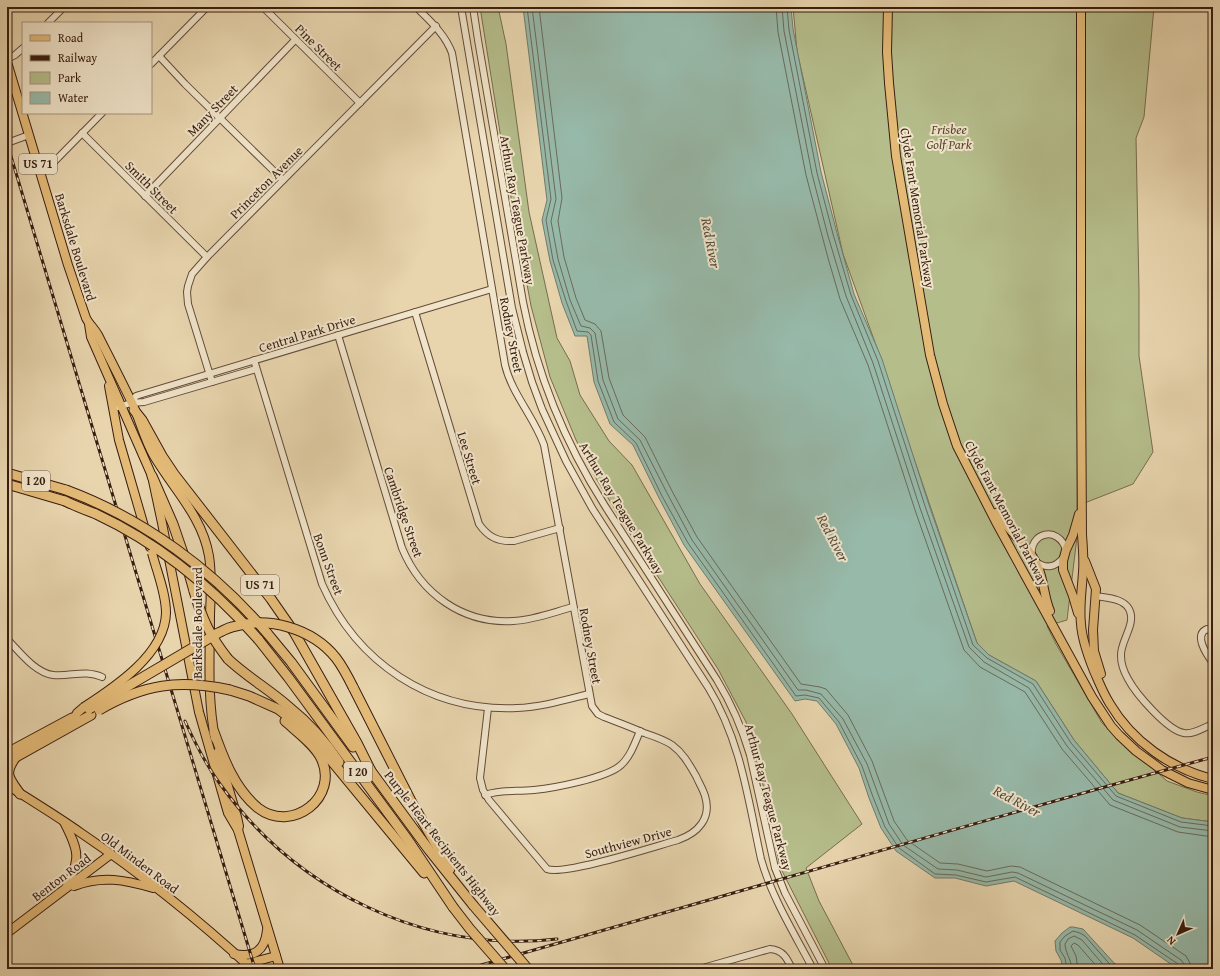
<svg xmlns="http://www.w3.org/2000/svg" width="1220" height="976" font-family="'Gentium Book Plus',serif">
  <style>
    .green { fill: #b5bd8b; stroke: #766d4e }
    .water { fill: #97b9a9; stroke: #717b6c }
    .lines { fill: none; stroke-linecap: round; stroke-linejoin: round }
    .shore { stroke: #686b5c; stroke-width: 1 }
    .minor-casing { stroke: #644b38; stroke-width: 8 }
    .major-casing { stroke: #381d10; stroke-width: 10 }
    .highway-casing { stroke: #381d10; stroke-width: 11 }
    .minor { stroke: #f0e4ca; stroke-width: 6 }
    .major { stroke: #e4ba77; stroke-width: 8 }
    .highway { stroke: #e4ba77; stroke-width: 9 }
    .rail-casing { stroke: #381d10; stroke-width: 3 }
    .rail { stroke: #f0e4ca; stroke-width: 1.5; stroke-dasharray: 4.5; stroke-linecap: butt }
    .major-bridge-casing { stroke: #381d10; stroke-width: 10; stroke-linecap: butt }
    .highway-bridge-casing { stroke: #381d10; stroke-width: 11; stroke-linecap: butt }
    .major-bridge { stroke: #e4ba77; stroke-width: 8 }
    .highway-bridge { stroke: #e4ba77; stroke-width: 9 }
    .labels { text-anchor: middle; stroke-width: 4; stroke-linejoin: round; paint-order: stroke }
    .shield { fill: #f0e4ca; stroke: #6f5948; stroke-width: 1 }
    .shield-label { font-size: 12px; font-weight: bold; fill: #381d10 }
    .street-label { font-size: 13px; fill: #381d10; stroke: #f0e4ca }
    .park-label { font-size: 13px; font-style: italic; fill: #57452f; stroke: #f0e4ca }
    .water-label { font-size: 14px; font-style: italic; fill: #544c3e; stroke: #f0e4ca }
  </style>
  <rect width="100%" height="100%" fill="#e8d5ae"/>
  <filter id="stains"><feTurbulence type="fractalNoise" baseFrequency=".005" numOctaves="4"/><feColorMatrix values="0 0 0 0 .2 0 0 0 0 .09 0 0 0 0 .02 0 0 0 .5 -.17"/></filter>
  <radialGradient id="worn" r=".72"><stop offset=".6" stop-color="#630" stop-opacity="0"/><stop offset="1" stop-color="#630" stop-opacity=".3"/></radialGradient>
  <g class="green">
    <path d="M480,7h18l8,37 23,168 28,126 13,23 10,34 29,46 23,24 68,119 92,130 70,110 -56,44 13,33 36,68h-23l-52,-102 -17,-82 -17,-63 -28,-53 -91,-140 -30,-49 -21,-40 -26,-63 -19,-71 -25,-136z"/>
    <path d="M793,7h286l-2,530 -10,83 -20,6 9,18 46,79 65,58 30,11 16,4v26l-31,-4 -64,-25 -44,-53 -38,-59 -47,-26 -12,-12 -66,-193 -26,-80 -42,-116 -46,-203z"/>
    <path d="M1086,7h68l-10,110 -8,21 3,153v65l14,96 -20,32 -51,20 2,-460z"/>
  </g>
  <g class="water">
    <path d="M523,7h268l2,22 28,143 16,61 17,61 28,65 47,146 48,138 12,12 47,26 38,59 44,53 64,25 31,4v147h-35l-45,-31 -119,-57 -28,5 -31,-8h-20l-39,-27 -15,-23 -12,-30 -10,-30 -23,-44 -19,-23 -12,-2 -10,2 -111,-156 -25,-47 -26,-53 -23,-21 -16,-42 -7,-46h-12l-13,-33 -12,-42 -8,-41 5,-20z"/>
    <path d="M1070,927h3l10,2 32,35 3,1v3l1,1h-56l-2,-9 -5,-9 -1,-10 7,-8z"/>
  </g>
  <g class="lines">
    <g class="shore">
      <path d="M527,7l24,192 -5,21 7,40 13,41 11,30 11,1 3,3 7,46 16,41 22,21 26,53 26,47 108,153 9,-1 14,3 20,24 23,44 11,31 12,30 14,21 36,26 21,1 30,7 29,-5 120,58 43,29 2,5"/>
      <path d="M532,7l24,192 -5,22 7,38 12,41 11,26 9,2 5,5 8,47 15,39 22,21 27,53 25,47 106,150h8l15,4 22,25 24,45 22,60 14,21 35,24 19,1 29,7 26,-5 6,1 119,57 44,30 3,4 1,5"/>
      <path d="M539,7l23,191 -4,23 6,36 12,41 9,22 10,4 6,7 8,47 14,37 22,22 27,54 25,46 104,147 19,3 6,2 22,26 24,46 22,60 13,19 33,23 18,1 29,7 24,-5 9,1 120,58 46,31 4,7 1,6"/>
      <path d="M776,7l2,25 28,143 22,83 12,41 28,66 47,145 49,140 16,17 45,25 37,57 48,56 68,27 35,5"/>
      <path d="M782,7l2,24 28,143 16,62 18,60 27,67 47,145 49,139 15,15 45,26 38,58 46,54 67,27 33,4"/>
      <path d="M787,7l2,23 28,143 16,61 18,61 27,66 47,145 48,139 14,13 46,26 38,59 45,53 65,26 32,4"/>
      <path d="M1067,969l-2,-11 -5,-8v-8l5,-6 8,-5 7,2 5,3 29,33"/>
      <path d="M1072,969c-1,-10 -7,-17 -7,-25l3,-5 6,-3 8,4 25,29"/>
      <path d="M1078,969l-2,-13 -5,-10 3,-3 4,2 21,24"/>
    </g>
    <defs>
      <g id="minor">
        <path d="M263,7l97,96"/>
        <path d="M416,7c14,14 29,27 36,46l53,312c7,29 29,52 39,80l48,261 6,8 6,3c13,5 27,10 40,16 9,3 19,6 28,12 11,8 17,19 24,31 3,7 7,13 9,20 7,22 -7,37 -27,44 -22,6 -114,36 -131,29l-58,-69 -6,-10 -3,-12 8,-70"/>
        <path d="M461,7l51,301 11,44 9,30 10,27 24,52 26,47 116,179c33,54 40,112 53,172 11,39 33,74 52,110"/>
        <path d="M473,7l5,33 45,262c14,73 42,141 82,204l112,174c14,23 25,48 33,75l25,113 10,25 40,76"/>
        <path d="M48,23l16,-16"/>
        <path d="M159,56l26,28 98,96"/>
        <path d="M7,59l8,-4 8,-7"/>
        <path d="M151,64l56,-57"/>
        <path d="M82,133l125,124"/>
        <path d="M7,143l22,-8"/>
        <path d="M39,169l8,-2 4,-2 51,-52"/>
        <path d="M145,196l150,-156"/>
        <path d="M415,312l64,212c9,13 19,18 35,17l46,-13"/>
        <path d="M338,335l64,213c19,46 61,76 111,73 21,-1 41,-9 60,-14"/>
        <path d="M254,360l68,224c35,79 108,128 195,124 25,-1 48,-8 72,-14"/>
        <path d="M212,382l-24,-78 -1,-12 1,-6 4,-12 15,-17 229,-231"/>
        <path d="M131,403l5,-7 3,-1 353,-106"/>
        <path d="M118,407l13,-4 13,-1 112,-33"/>
        <path d="M1032,557c-4,-25 27,-32 34,-7"/>
        <path d="M1035,561c10,8 20,7 28,-3"/>
        <path d="M1096,596c10,2 27,2 33,13 8,15 -9,32 -8,47 0,9 3,16 7,23 8,15 40,52 56,54 10,2 20,-6 29,-9"/>
        <path d="M1213,632l-6,-3c-14,6 0,26 6,34"/>
        <path d="M7,639c12,12 28,34 46,36 17,2 32,-6 49,2"/>
        <path d="M485,795c16,-6 32,-3 49,-5 20,-2 73,-12 87,-25 9,-8 14,-22 19,-34"/>
        <path d="M699,969l71,-20c13,1 17,9 22,20"/>
      </g>
      <g id="major">
        <path d="M888,7l-1,45 2,31 7,73 34,199 13,49 14,42 39,76 29,53 67,122 19,29 8,9 17,16 26,19 26,13 25,7"/>
        <path d="M1081,7v365l1,163c1,13 2,25 1,37 -1,17 -4,35 -2,52 1,16 7,32 13,47 5,11 9,22 16,33 22,37 61,65 103,75"/>
        <path d="M7,62l61,203 18,53c3,6 8,10 12,17 11,22 23,45 34,68 8,17 12,36 22,53 20,34 48,60 55,100 3,19 2,39 1,58 0,42 -3,83 5,124"/>
        <path d="M89,324l2,13 61,139 10,47 37,189 29,101 10,17 42,139"/>
        <path d="M109,386l10,54 31,107"/>
        <path d="M996,513c13,18 33,33 42,54 6,14 6,30 12,44"/>
        <path d="M1085,561l11,28 -3,41 1,21 7,23"/>
        <path d="M1078,613l-5,-17 -10,-26v-9l3,-11 7,-15 6,-21"/>
        <path d="M75,717l2,-4 7,-6"/>
        <path d="M218,752l19,65 2,9 -1,4"/>
        <path d="M7,785c25,16 50,31 74,48 59,40 118,87 171,136"/>
        <path d="M64,822c15,29 17,36 2,66"/>
        <path d="M74,886c28,-11 51,-6 79,2"/>
        <path d="M7,933l104,-79"/>
        <path d="M234,954c20,4 31,-3 33,-24"/>
        <path d="M246,964l30,-8"/>
      </g>
      <g id="highway">
        <path d="M134,410l8,10 20,36 12,18 97,125 23,33 63,111 14,28"/>
        <path d="M7,473l59,17"/>
        <path d="M152,476l21,48 12,35 9,32"/>
        <path d="M7,484l58,17"/>
        <path d="M267,633l24,29 62,85"/>
        <path d="M258,639l30,38 120,163 45,67"/>
        <path d="M228,659c19,18 42,31 61,48 20,16 36,34 50,55"/>
        <path d="M353,687l59,116 38,66"/>
        <path d="M230,690l19,6 29,13 13,10 20,17 113,137"/>
        <path d="M214,732c10,28 21,57 44,76 34,26 82,-11 63,-50 -7,-14 -24,-26 -36,-37"/>
        <path d="M7,753l65,-35"/>
        <path d="M15,758c-12,17 -5,21 5,36"/>
        <path d="M7,762l84,-47"/>
        <path d="M368,767l61,83 44,55"/>
      </g>
    </defs>
    <use href="#minor" class="minor-casing"/>
    <use href="#major" class="major-casing"/>
    <use href="#highway" class="highway-casing"/>
    <use href="#minor" class="minor"/>
    <use href="#major" class="major"/>
    <use href="#highway" class="highway"/>
    <defs>
      <g id="rail">
        <path d="M7,143l248,826"/>
        <path d="M185,721c10,22 21,44 35,63 77,107 205,170 337,155"/>
        <path d="M467,969c249,-70 497,-144 746,-212"/>
      </g>
    </defs>
    <use href="#rail" class="rail-casing"/>
    <use href="#rail" class="rail"/>
    <defs>
      <path id="major-bridge" d="M84,707c31,-20 81,-53 82,-94 0,-20 -9,-41 -14,-60"/>
      <g id="highway-bridge">
        <path d="M66,490c78,29 147,80 201,143"/>
        <path d="M65,501c10,5 21,9 31,13 62,29 117,74 162,125"/>
        <path d="M194,591c8,28 16,45 34,68"/>
        <path d="M89,709l129,-76c5,-2 9,-5 14,-6 36,-11 80,1 104,31 7,9 12,19 17,29"/>
        <path d="M99,710c45,-26 80,-31 131,-20"/>
        <path d="M473,905l55,64"/>
        <path d="M453,907l17,22 35,40"/>
      </g>
    </defs>
    <use href="#major-bridge" class="major-bridge-casing"/>
    <use href="#highway-bridge" class="highway-bridge-casing"/>
    <use href="#major-bridge" class="major-bridge"/>
    <use href="#highway-bridge" class="highway-bridge"/>
  </g>
  <g class="labels">
    <g class="shield">
      <rect x="19" y="154" width="38" height="20" rx="3"/>
      <rect x="22" y="471" width="28" height="20" rx="3"/>
      <rect x="241" y="575" width="38" height="20" rx="3"/>
      <rect x="344" y="762" width="28" height="20" rx="3"/>
    </g>
    <g class="shield-label">
      <text x="38" y="168">US 71</text>
      <text x="36" y="485">I 20</text>
      <text x="260" y="589">US 71</text>
      <text x="358" y="776">I 20</text>
    </g>
    <g class="street-label">
      <text transform="translate(319 47) rotate(45)" y="5">Pine Street</text>
      <text transform="translate(212 110) rotate(-46)" y="5">Many Street</text>
      <text transform="translate(266 182) rotate(-45)" y="5">Princeton Avenue</text>
      <text transform="translate(152 187) rotate(45)" y="5">Smith Street</text>
      <text transform="translate(918 208) rotate(81)" y="5">Clyde Fant Memorial Parkway</text>
      <text transform="translate(518 210) rotate(80)" y="5">Arthur Ray Teague Parkway</text>
      <text transform="translate(76 247) rotate(73)" y="5">Barksdale Boulevard</text>
      <text transform="translate(307 333) rotate(-17)" y="5">Central Park Drive</text>
      <text transform="translate(512 335) rotate(79)" y="5">Rodney Street</text>
      <text transform="translate(470 458) rotate(73)" y="5">Lee Street</text>
      <text transform="translate(622 508) rotate(59)" y="5">Arthur Ray Teague Parkway</text>
      <text transform="translate(404 512) rotate(71)" y="5">Cambridge Street</text>
      <text transform="translate(1007 513) rotate(62)" y="5">Clyde Fant Memorial Parkway</text>
      <text transform="translate(329 564) rotate(70)" y="5">Bonn Street</text>
      <text transform="translate(197 623) rotate(-90)" y="5">Barksdale Boulevard</text>
      <text transform="translate(591 646) rotate(80)" y="5">Rodney Street</text>
      <text transform="translate(769 797) rotate(75)" y="5">Arthur Ray Teague Parkway</text>
      <text transform="translate(628 842) rotate(-15)" y="5">Southview Drive</text>
      <text transform="translate(443 843) rotate(52)" y="5">Purple Heart Recipients Highway</text>
      <text transform="translate(140 862) rotate(37)" y="5">Old Minden Road</text>
      <text transform="translate(61 877) rotate(-37)" y="5">Benton Road</text>
    </g>
    <g class="park-label">
      <text x="949" y="134">Frisbee<tspan x="949" dy="15">Golf Park</tspan></text>
    </g>
    <g class="water-label">
      <text transform="translate(711 243) rotate(79)" y="5">Red River</text>
      <text transform="translate(833 538) rotate(62)" y="5">Red River</text>
      <text transform="translate(1017 801) rotate(28)" y="5">Red River</text>
    </g>
  </g>
  <rect width="1220" height="976" fill="none" stroke="#e8d5ae" stroke-width="24"/>
  <rect x="8" y="8" width="1204" height="960" fill="none" stroke="#381d10" stroke-width="2"/>
  <rect x="12" y="12" width="1196" height="952" fill="none" stroke="#381d10"/>
  <rect x="22" y="22" width="130" height="92" fill="#f0e4ca" stroke="#a69480"/>
  <rect x="30" y="35" width="20" height="6" fill="#e4ba77" stroke="#a69480"/>
  <text x="58" y="42" font-size="12" fill="#381d10">Road</text>
  <rect x="30" y="55" width="20" height="6" fill="#381d10" stroke="#a69480"/>
  <text x="58" y="62" font-size="12" fill="#381d10">Railway</text>
  <rect x="30" y="72" width="20" height="12" fill="#b5bd8b" stroke="#a69480"/>
  <text x="58" y="82" font-size="12" fill="#381d10">Park</text>
  <rect x="30" y="92" width="20" height="12" fill="#97b9a9" stroke="#a69480"/>
  <text x="58" y="102" font-size="12" fill="#381d10">Water</text>
  <g transform="translate(1178 934) rotate(225)" stroke="#f0e4ca" stroke-width="3" paint-order="stroke">
  <path d="M0-3L7 15L0 10L-7 15Z" fill="#381d10"/>
  <text y="-6" font-size="11" font-weight="bold" text-anchor="middle" fill="#381d10">N</text>
  </g>
  <rect width="100%" height="100%" filter="url(#stains)"/>
  <rect width="100%" height="100%" fill="url(#worn)"/>
</svg>
